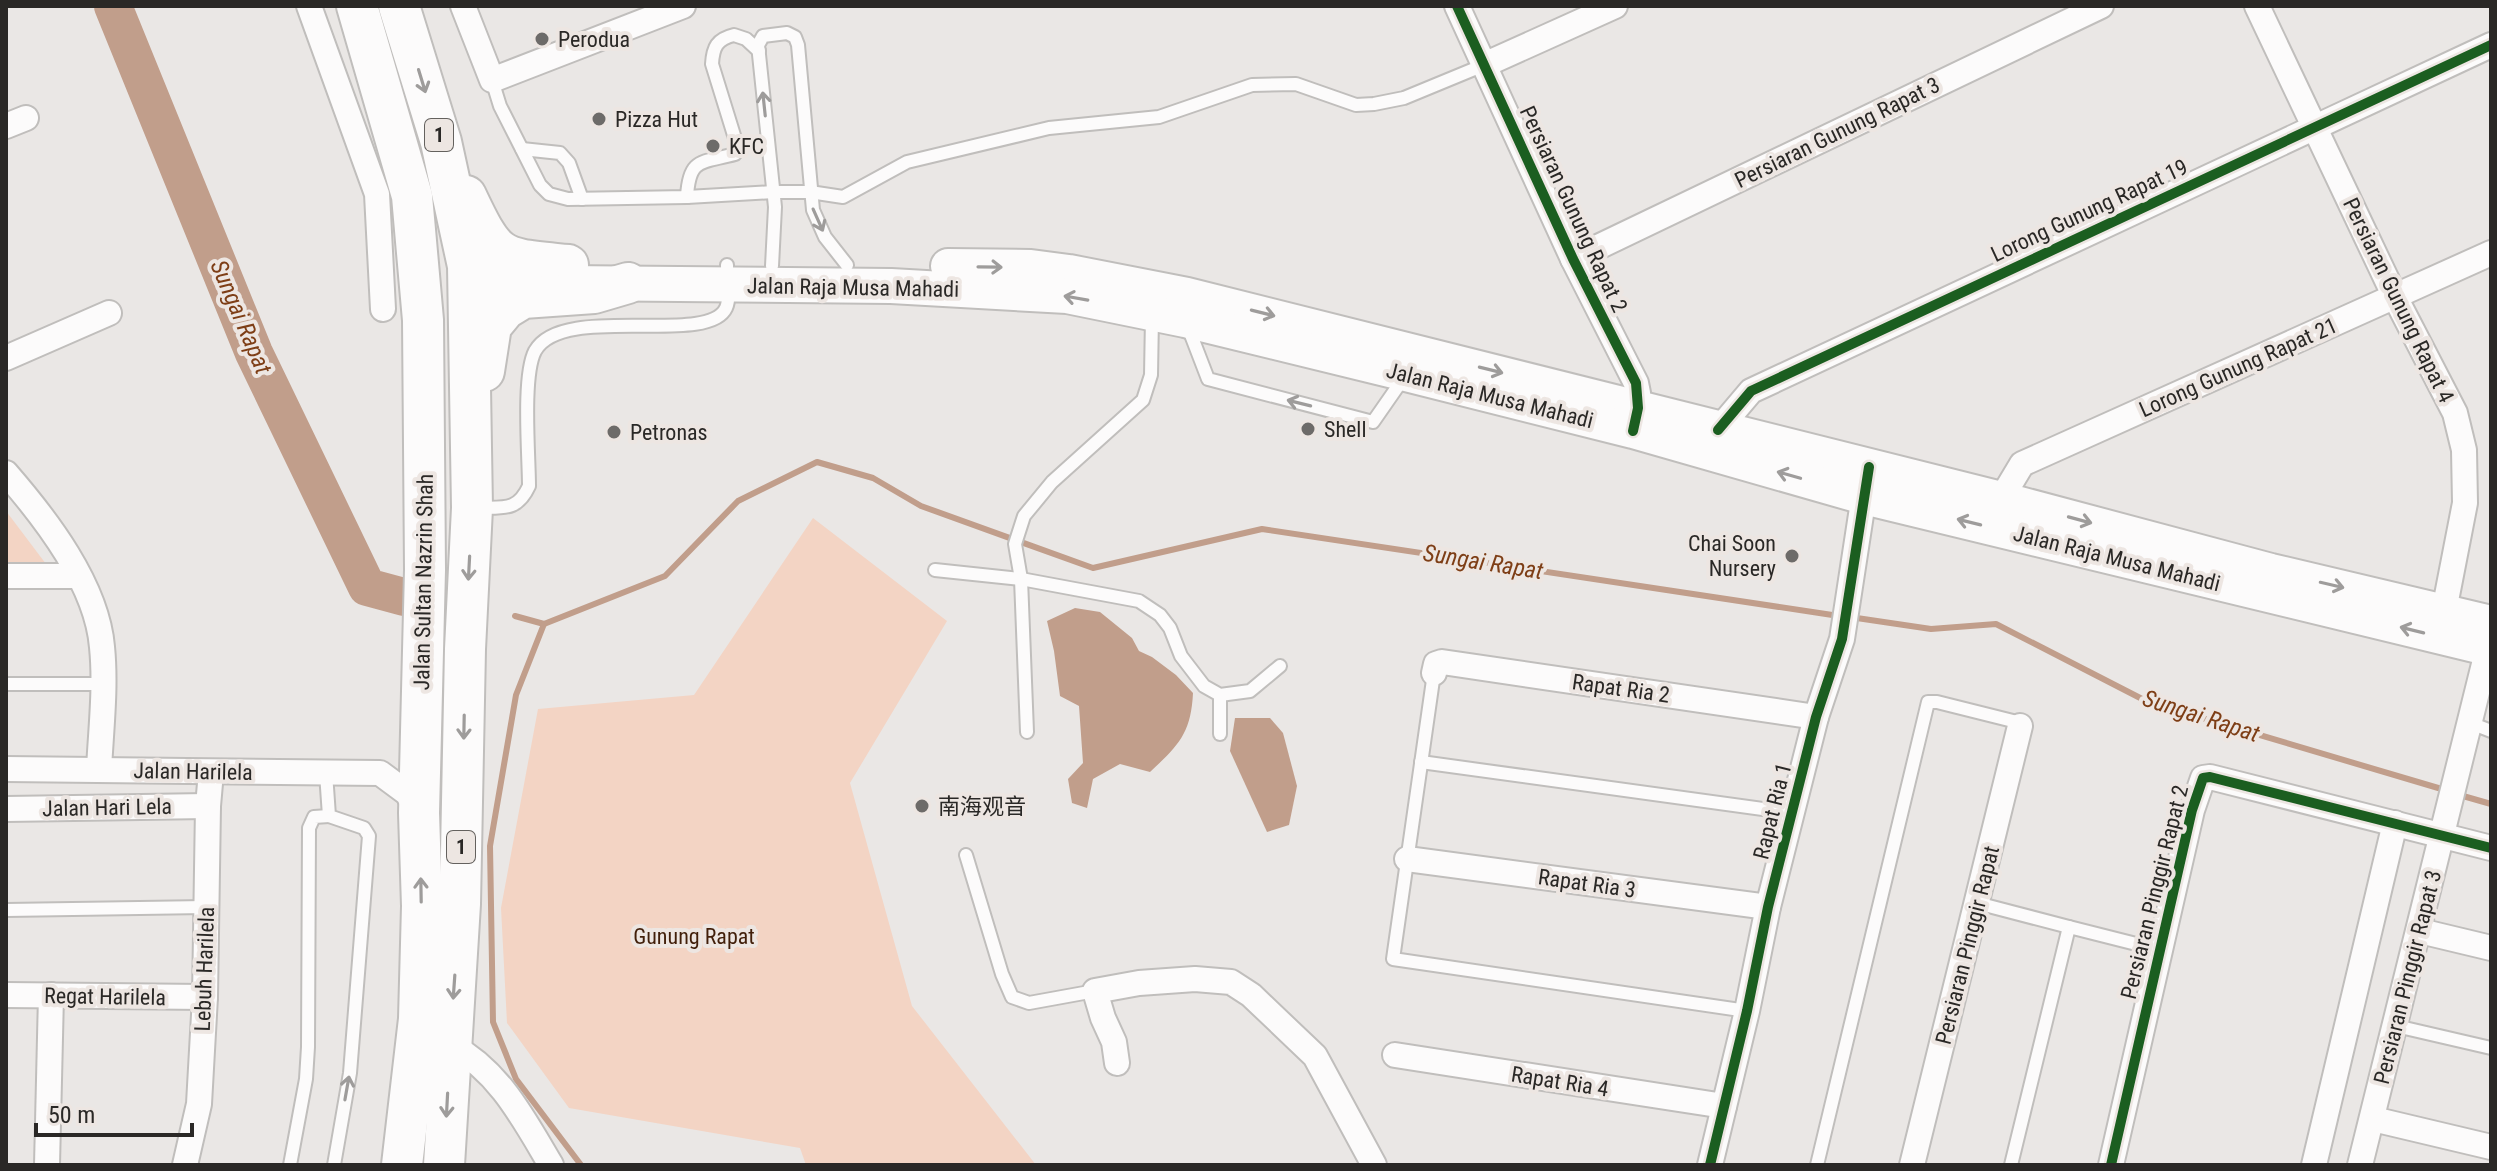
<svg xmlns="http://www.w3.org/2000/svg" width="2497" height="1171" font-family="'Roboto Condensed','Noto Sans SC',sans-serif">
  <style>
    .green { fill: #f3d4c4 }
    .water { fill: #c19e8b }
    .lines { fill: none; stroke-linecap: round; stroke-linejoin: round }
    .stream { stroke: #c19e8b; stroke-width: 6 }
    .river { stroke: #c19e8b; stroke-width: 38 }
    .service-casing { stroke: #c0bebc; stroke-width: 16 }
    .minor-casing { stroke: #c0bebc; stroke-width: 28 }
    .secondary-casing { stroke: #c0bebc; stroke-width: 38 }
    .trunk-casing { stroke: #c0bebc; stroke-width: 44 }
    .service { stroke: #fcfbfb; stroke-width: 12 }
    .minor { stroke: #fcfbfb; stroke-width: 24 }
    .secondary { stroke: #fcfbfb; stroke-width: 34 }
    .trunk { stroke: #fcfbfb; stroke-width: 40 }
    .cycleway-casing { stroke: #ede6e2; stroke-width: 15 }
    .cycleway { stroke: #1b5e20; stroke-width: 10 }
    .oneway { stroke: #9e9c9b }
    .poi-dot { fill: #6d6b69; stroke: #ede6e2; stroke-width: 3 }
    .labels { text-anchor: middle; stroke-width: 8; stroke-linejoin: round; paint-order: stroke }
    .shield { fill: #ede6e2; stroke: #64615e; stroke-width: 2 }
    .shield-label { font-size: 20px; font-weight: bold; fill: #2a2826 }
    .poi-label { font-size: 22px; fill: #2a2826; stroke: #ede6e2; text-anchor: start }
    .street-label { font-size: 22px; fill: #2a2826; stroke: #ede6e2 }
    .park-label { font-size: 22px; fill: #411f0a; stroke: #ede6e2 }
    .water-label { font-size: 24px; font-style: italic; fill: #7e3e16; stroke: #ede6e2 }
  </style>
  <rect width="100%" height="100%" fill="#eae7e5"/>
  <g class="green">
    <path d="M6,511l40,53 -40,-2z"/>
    <path d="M813,518l134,103 -97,162 62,223 124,159h-230l-6,-17 -231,-40 -62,-85 -6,-115 37,-199 156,-14z"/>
  </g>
  <g class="water">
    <path d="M1075,608l25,4 32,26 7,13 13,6 24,18 17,18c-2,40 -14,52 -43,79l-30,-8 -27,15 -6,29 -15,-5 -4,-24 15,-16 -4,-57 -19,-10 -6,-45 -7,-30z"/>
    <path d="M1235,718h35l13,15 14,53 -8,39 -22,7 -37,-81z"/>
  </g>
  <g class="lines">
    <g class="stream">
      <path d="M515,616l29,8 121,-48 73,-75 79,-39 56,16 48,28 172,62 169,-39 577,87"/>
      <path d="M1850,617l81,12 65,-5 152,78 297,88"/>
      <path d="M544,624l-28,71 -26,151 3,176 23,57 65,86"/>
      <path d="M2456,794l35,10"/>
    </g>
    <path class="river" d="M113,6l141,347 113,234 37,10"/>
    <defs>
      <g id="service">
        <path d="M492,80l8,26 40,79 9,9 19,5 119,-2 86,-5h37l33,5 64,-35 142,-34 110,-11 93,-32 44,-1 60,21 18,-1 30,-6 80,-33"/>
        <path d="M522,149l38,4 9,10 13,36"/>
        <path d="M687,197c2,-40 15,-34 48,-43l2,-9 -25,-81c1,-17 5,-25 22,-29l12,4 13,12"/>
        <path d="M772,266l3,-59 -17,-162 5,-9 24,-3 8,4 3,8 15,165 12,27 22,28"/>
        <path d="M1188,327l20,52 165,43 32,-46"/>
        <path d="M478,508c25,-1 39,4 51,-22 0,-30 -7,-110 6,-135 27,-49 173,-4 191,-43 5,-11 1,-31 1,-43"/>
        <path d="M935,570l86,9 118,22 21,14 10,13 11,28 23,30 16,9 30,-4 30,-25"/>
        <path d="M1434,673l-41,286 354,52"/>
        <path d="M6,684h97"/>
        <path d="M1220,695v39"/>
        <path d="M2468,722l23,9"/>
        <path d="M1027,732l-6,-153 -6,-35 9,-28 28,-34 91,-82 8,-25 1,-58"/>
        <path d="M1421,762l371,51"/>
        <path d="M326,773l3,43 35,12 5,8 -19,237 -16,92"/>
        <path d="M966,855l36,119 10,23 17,6 66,-12"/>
        <path d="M1977,903l92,24"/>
        <path d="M6,910l200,-3"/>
        <path d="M2396,1026l95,22"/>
        <path d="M290,1165l16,-86 2,-32 1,-219 5,-11 15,-1"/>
        <path d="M1817,1165l111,-463h9l80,20 3,4"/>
        <path d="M2011,1165l58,-238 91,23"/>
      </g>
      <g id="minor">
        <path d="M309,6l68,188 6,115"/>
        <path d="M463,6l29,74 191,-74"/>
        <path d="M1457,6l116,253 63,124 2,10 -3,28"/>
        <path d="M2257,6l138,291 60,116 9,37 1,53 -21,108"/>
        <path d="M1484,65l131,-59"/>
        <path d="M6,126l20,-8"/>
        <path d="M1573,259l528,-253"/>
        <path d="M6,358l103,-45"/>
        <path d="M1718,430l33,-39 740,-346"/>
        <path d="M6,473c40,46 91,112 96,174 4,40 -1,82 -3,122"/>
        <path d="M2001,499l21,-35 469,-211"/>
        <path d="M6,576h72"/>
        <path d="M1434,673l2,-9 6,-2 374,55"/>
        <path d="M6,769l374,4 27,20 11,18"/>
        <path d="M6,809l202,-3"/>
        <path d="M1407,859l361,48"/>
        <path d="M2420,931l71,17"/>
        <path d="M6,995l199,2"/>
        <path d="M451,1045c49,27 72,73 100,120"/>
        <path d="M1395,1055l329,51"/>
        <path d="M1117,1063l-3,-21 -11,-24 -8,-27 44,-8 56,-4 36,3 20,13 64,61 59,109"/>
        <path d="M2373,1119l118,28"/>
        <path d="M47,1165l4,-170"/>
        <path d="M185,1165l14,-61 6,-107 3,-191 3,-34"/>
        <path d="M1710,1165l37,-154 21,-104 48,-190 26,-78 24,-157"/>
        <path d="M1912,1165l108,-439"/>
        <path d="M2111,1165l81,-355 11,-32 7,-1 281,71"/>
        <path d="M2314,1165l81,-342"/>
        <path d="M2360,1165l128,-517"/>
      </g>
      <g id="secondary">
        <path d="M948,266l83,1 38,5 118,23 814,204 270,72 220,52"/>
        <path d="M468,282l423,4 176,10 118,24 221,54 227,57 231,66 627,152"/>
      </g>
      <g id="trunk">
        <path d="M357,6l55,190 11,124 2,250 -6,243 3,93 -3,113 -17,146"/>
        <path d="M399,6l42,136 27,124 4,242 -7,141 -5,255 -16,261"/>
        <path d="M466,196c31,66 33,62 102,69"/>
        <path d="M484,371l7,-45 14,-17 18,-11 71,-5 34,-10"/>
      </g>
    </defs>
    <use href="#service" class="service-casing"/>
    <use href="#minor" class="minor-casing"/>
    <use href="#secondary" class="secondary-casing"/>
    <use href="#trunk" class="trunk-casing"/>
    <use href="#service" class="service"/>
    <use href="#minor" class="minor"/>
    <use href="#secondary" class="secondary"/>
    <use href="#trunk" class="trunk"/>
    <defs>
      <g id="cycleway">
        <path d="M1457,6l116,253 63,124 2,25 -5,23"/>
        <path d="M1718,430l33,-39 740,-346"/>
        <path d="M1710,1165l37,-154 21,-104 48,-190 26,-78 27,-172"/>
        <path d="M2111,1165l81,-355 11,-32 7,-1 281,71"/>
      </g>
    </defs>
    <use href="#cycleway" class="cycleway-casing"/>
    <use href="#cycleway" class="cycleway"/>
  </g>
  <defs><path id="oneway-shaft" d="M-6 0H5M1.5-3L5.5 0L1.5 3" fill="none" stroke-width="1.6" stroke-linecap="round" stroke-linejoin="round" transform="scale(2)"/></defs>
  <g class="oneway">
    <use href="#oneway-shaft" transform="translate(422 81) rotate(73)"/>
    <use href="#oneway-shaft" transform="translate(764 104) rotate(-96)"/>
    <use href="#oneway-shaft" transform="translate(818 220) rotate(66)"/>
    <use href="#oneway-shaft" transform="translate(990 267) rotate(1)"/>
    <use href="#oneway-shaft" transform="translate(1076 298) rotate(-170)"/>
    <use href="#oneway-shaft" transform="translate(1263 313) rotate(14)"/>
    <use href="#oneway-shaft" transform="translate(1491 370) rotate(14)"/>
    <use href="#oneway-shaft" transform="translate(1299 403) rotate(-166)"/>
    <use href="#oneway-shaft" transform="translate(1789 475) rotate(-164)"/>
    <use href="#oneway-shaft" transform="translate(2080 520) rotate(15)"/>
    <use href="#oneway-shaft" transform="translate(1969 522) rotate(-166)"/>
    <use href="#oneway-shaft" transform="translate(469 568) rotate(93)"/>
    <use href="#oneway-shaft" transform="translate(2332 585) rotate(13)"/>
    <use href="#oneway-shaft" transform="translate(2412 630) rotate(-166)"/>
    <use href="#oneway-shaft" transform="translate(464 727) rotate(91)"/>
    <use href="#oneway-shaft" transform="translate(421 890) rotate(-91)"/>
    <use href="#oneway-shaft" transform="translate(454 987) rotate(94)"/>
    <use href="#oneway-shaft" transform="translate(347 1088) rotate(-80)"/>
    <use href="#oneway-shaft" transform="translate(447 1105) rotate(93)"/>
  </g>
  <g class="poi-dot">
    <circle cx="542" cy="39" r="8"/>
    <circle cx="599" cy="119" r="8"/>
    <circle cx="713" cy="146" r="8"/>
    <circle cx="1308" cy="429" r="8"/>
    <circle cx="614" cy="432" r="8"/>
    <circle cx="1792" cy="556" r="8"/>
    <circle cx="922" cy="806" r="8"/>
  </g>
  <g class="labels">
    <g class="shield">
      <rect x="425" y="119" width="28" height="32" rx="6"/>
      <rect x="447" y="831" width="28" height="32" rx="6"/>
    </g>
    <g class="shield-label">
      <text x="439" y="142">1</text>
      <text x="461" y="854">1</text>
    </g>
    <g class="poi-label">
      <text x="558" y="47">Perodua</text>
      <text x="615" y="127">Pizza Hut</text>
      <text x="729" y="154">KFC</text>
      <text x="1324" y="437">Shell</text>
      <text x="630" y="440">Petronas</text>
      <text x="1776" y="551" text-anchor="end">Chai Soon<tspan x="1776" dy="25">Nursery</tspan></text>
      <text x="938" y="814">南海观音</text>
    </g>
    <g class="street-label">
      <text transform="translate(1837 132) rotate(-26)" y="8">Persiaran Gunung Rapat 3</text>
      <text transform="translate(1574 209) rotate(65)" y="8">Persiaran Gunung Rapat 2</text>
      <text transform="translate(2089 210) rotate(-25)" y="8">Lorong Gunung Rapat 19</text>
      <text transform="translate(853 287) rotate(1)" y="8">Jalan Raja Musa Mahadi</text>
      <text transform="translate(2399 300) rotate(64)" y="8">Persiaran Gunung Rapat 4</text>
      <text transform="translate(2238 367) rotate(-24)" y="8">Lorong Gunung Rapat 21</text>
      <text transform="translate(1490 395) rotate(14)" y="8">Jalan Raja Musa Mahadi</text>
      <text transform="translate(2117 558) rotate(14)" y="8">Jalan Raja Musa Mahadi</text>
      <text transform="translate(423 582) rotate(-89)" y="8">Jalan Sultan Nazrin Shah</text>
      <text transform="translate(1621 688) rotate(8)" y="8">Rapat Ria 2</text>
      <text transform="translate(193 771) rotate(1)" y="8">Jalan Harilela</text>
      <text transform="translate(107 807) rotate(-1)" y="8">Jalan Hari Lela</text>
      <text transform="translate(1772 811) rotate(-76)" y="8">Rapat Ria 1</text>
      <text transform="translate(1587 883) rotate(8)" y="8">Rapat Ria 3</text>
      <text transform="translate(2154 892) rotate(-76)" y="8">Persiaran Pinggir Rapat 2</text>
      <text transform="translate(1967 945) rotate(-76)" y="8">Persiaran Pinggir Rapat</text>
      <text transform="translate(204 969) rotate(-88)" y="8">Lebuh Harilela</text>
      <text transform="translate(2407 977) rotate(-76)" y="8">Persiaran Pinggir Rapat 3</text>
      <text transform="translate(105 996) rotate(1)" y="8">Regat Harilela</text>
      <text transform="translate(1560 1081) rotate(9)" y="8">Rapat Ria 4</text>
    </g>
    <g class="park-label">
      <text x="694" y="944">Gunung Rapat</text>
    </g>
    <g class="water-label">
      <text transform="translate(241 317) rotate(67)" y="8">Sungai Rapat</text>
      <text transform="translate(1483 562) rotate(9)" y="8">Sungai Rapat</text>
      <text transform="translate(2201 716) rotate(18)" y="8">Sungai Rapat</text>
    </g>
  </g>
  <rect width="2497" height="1171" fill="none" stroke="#2a2826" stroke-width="16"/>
  <path d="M36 1123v12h156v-12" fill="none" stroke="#2a2826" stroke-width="4"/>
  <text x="48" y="1123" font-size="24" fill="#2a2826" stroke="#ede6e2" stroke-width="6" paint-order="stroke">50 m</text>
</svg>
